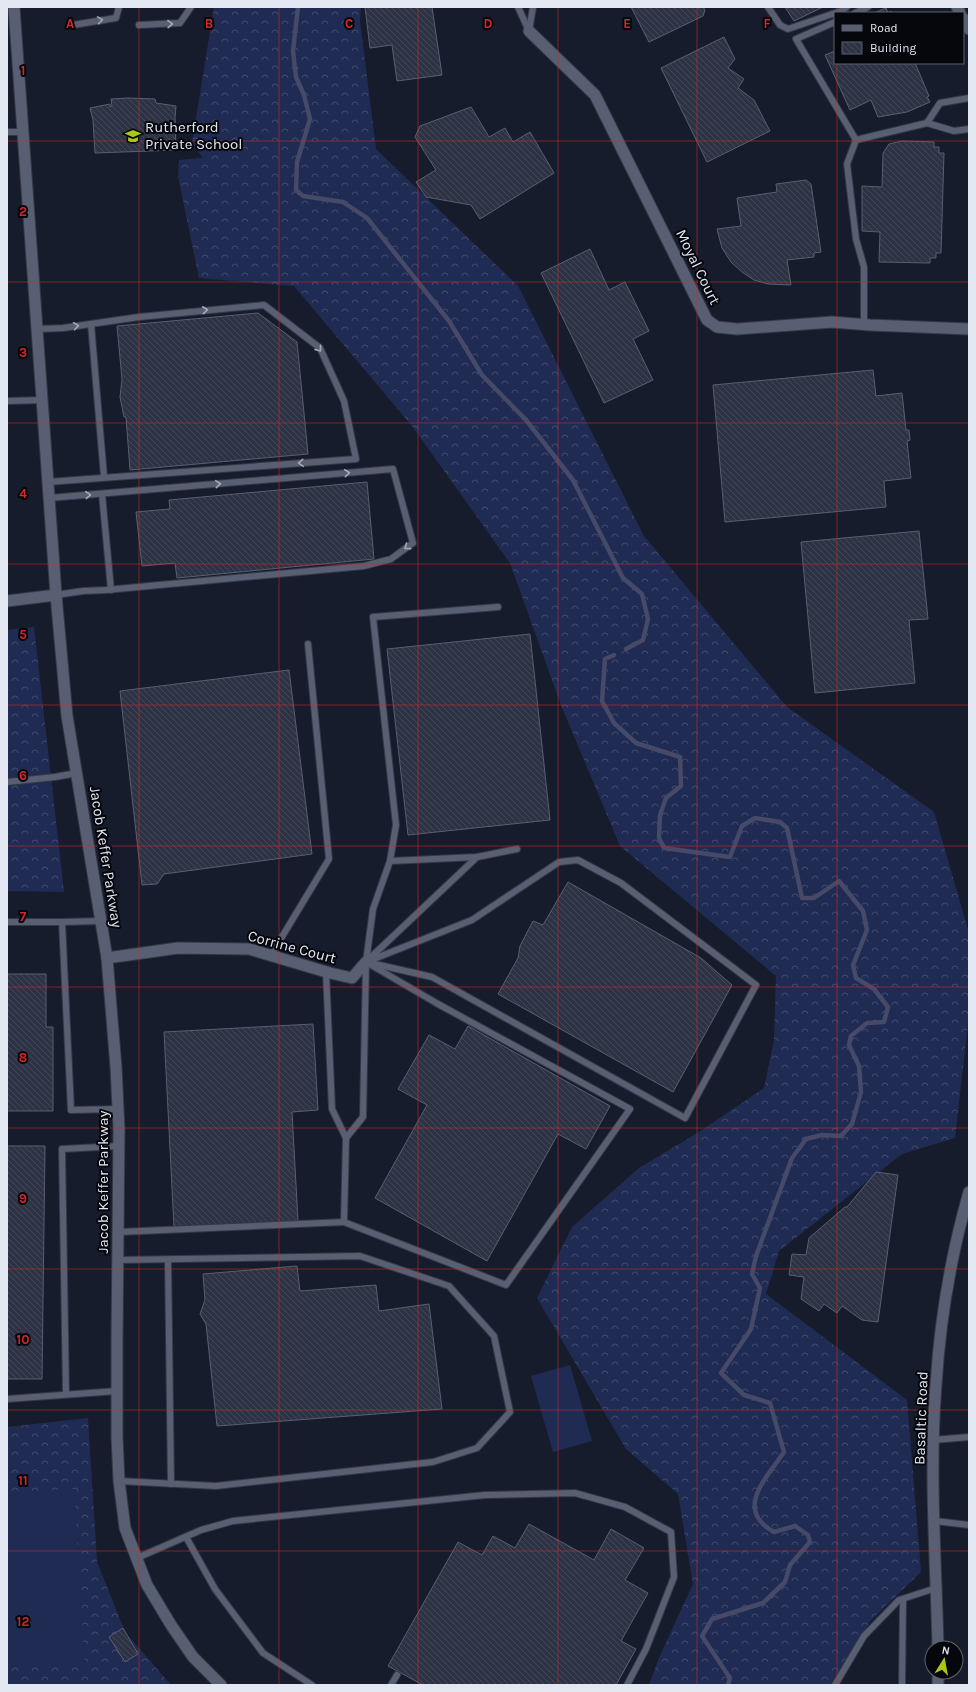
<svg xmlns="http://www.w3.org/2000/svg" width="976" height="1692" font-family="Karla,sans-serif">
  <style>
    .forest { fill: url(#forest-crowns) }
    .pitch { fill: #1f2b53 }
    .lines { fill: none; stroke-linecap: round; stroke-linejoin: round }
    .stream { stroke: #464967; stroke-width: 4.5 }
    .building { fill: url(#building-back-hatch); stroke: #585f72 }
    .service-casing { stroke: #353845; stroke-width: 8 }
    .minor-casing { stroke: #353845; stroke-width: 13 }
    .service { stroke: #585f72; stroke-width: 6 }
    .minor { stroke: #585f72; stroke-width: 11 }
    .oneway { stroke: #a4aab8 }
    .grid { fill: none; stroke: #d62828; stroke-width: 1; stroke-opacity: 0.55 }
    .labels { text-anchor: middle; stroke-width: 4; stroke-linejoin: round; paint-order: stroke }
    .poi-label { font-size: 15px; fill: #e2e7f2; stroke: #05070d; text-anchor: start }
    .street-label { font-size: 15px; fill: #e2e7f2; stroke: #05070d }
    .grid-label { font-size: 13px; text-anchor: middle; font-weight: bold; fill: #d62828; stroke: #05070d; stroke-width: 4; stroke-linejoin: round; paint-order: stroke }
  </style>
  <defs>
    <pattern id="forest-crowns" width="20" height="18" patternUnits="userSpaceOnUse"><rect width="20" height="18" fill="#1f2b53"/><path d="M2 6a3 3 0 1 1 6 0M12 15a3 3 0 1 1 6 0" fill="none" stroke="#3f4a6c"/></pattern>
    <pattern id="building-back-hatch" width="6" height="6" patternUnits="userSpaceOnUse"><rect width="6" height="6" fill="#2d3345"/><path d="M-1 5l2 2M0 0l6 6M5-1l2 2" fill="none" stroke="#414757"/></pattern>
  </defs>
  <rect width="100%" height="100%" fill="#171c2c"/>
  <g class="forest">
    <path d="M214,7h147l-1,14 16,128 142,137 126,250 143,171 147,105 35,121v82l-14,123 -53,16 -123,97 -13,43 141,106 14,172 -51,49 -35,64h-186l10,-27 34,-74 -15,-90 -52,-45 -89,-151 35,-71 67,-59 60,-36 65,-44 10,-48 2,-64 -156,-130 -59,-141 -51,-142 -98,-137 -118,-140 -95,-8 -21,-102 1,-16 24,-2 -11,-15z"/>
    <path d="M34,627l30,265 -57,-1v-261z"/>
    <path d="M88,1418l9,144 28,70 46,53h-164v-258z"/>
  </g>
  <g class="pitch">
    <path d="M570,1365l22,76 -39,11 -22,-76z"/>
    <path d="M74,1489l11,178 -70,-2 -8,-3v-169z"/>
  </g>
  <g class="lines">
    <g class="stream">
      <path d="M298,7l-5,44 3,26 8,18 6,24 -13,43 -1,28 7,6 40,6 24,16 82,103 33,54 44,45 47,60 50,98 19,16 6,25 -5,21 -17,9"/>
      <path d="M614,655l-9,4 -3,42 12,22 22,20 44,14 1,29 -15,12 -6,17 -1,23 5,10 66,9 12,-31 13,-8 25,4 7,6 15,70h12l25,-17 24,30 4,19 -14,35 3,13 18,11 14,18 -4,15 -17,1 -16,13 -2,9 10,21 2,26 -9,32 -11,12 -19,-1 -16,4 -14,19 -36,98 -4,18 8,14 -9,41 -30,44 23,22 26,8 14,49c-17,26 -51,57 -10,80l21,-6 13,9 2,7 -20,23 -5,17 -22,21 -51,16 -10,17 28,42 -2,7"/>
    </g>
  </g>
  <g class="building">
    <path d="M365,7h67l10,68 -45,6 -5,-36 -22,3z"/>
    <path d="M631,7h72l2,3 -2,6 -54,26z"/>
    <path d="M785,7h38l-29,14z"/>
    <path d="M886,8l2,5 3,-2 1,2h-18z"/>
    <path d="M724,37l11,22 -7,9 16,11 -6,9 16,12 16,31 -63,31 -46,-94z"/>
    <path d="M835,51v12h80l14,33 -2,1 3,5 -23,10 -29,5 -7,-17 -21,10 -25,-55z"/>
    <path d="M128,98l27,1 1,4 20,3 -1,11 1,33 -81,3 -2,-33 -3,-12 20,-4v3l2,-1 -1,-7z"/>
    <path d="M471,107l18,30 16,-9 8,14 17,-10 24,41 -74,46 -9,-14 -45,-8 -10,-15 20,-12 -21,-33 5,-11z"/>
    <path d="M902,141l32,1v5h5v6h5l-3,100h-5v5h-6v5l-51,-1 1,-30 -18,-1v-45l20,1 1,-34 6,-9z"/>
    <path d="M806,180l5,4 10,68 -7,1v4l-27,3 4,25 -23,-1 -14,-4 -12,-8 -11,-10 -9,-14 -5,-19 24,-3 -4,-28 40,-6 -1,-8z"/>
    <path d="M590,249l19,41 16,-8 24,49 -16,8 20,41 -49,23 -63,-130z"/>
    <path d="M258,313l39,29 11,112 -178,16 -4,-53h-2l-4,-20 2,-18 -5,-53z"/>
    <path d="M873,370l3,26 26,-3 4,37h3l1,10 -3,1 4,37 -27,3 2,26 -161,15 -12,-137z"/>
    <path d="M367,482l7,77 -197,19 -2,-15 -33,3 -6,-54 34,-3 -1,-9z"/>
    <path d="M919,531l9,88 -19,1 6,63 -100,10 -14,-151z"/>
    <path d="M530,634l20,186 -142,15 -21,-186z"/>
    <path d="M289,670l23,184 -148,20 -7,10 -15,1 -22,-194z"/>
    <path d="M568,882l133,76 31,27 -59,107 -175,-98 20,-36 2,-12 13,-25 10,4z"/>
    <path d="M7,974h39v53h7v84h-46z"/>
    <path d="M313,1024l5,86 -26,2 6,109 -124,6 -10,-195z"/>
    <path d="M468,1026l142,80 -24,43 -28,-15 -71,127 -112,-63 52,-93 -29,-16 31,-54 26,14z"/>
    <path d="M7,1146h38l-3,233h-35z"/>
    <path d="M876,1172l22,3 -20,147 -16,-2 -20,-14 -5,7 -13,-9 -5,7 -18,-12 3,-22 -15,-2 3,-21 14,1 3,-17 36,-31h2z"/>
    <path d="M297,1266l3,25 76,-6 3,26 50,-7 13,105 -225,17 -11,-102 -6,-10 5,-14 -2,-26z"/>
    <path d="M529,1524l65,36 17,-31 33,19 -19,32 23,13 -27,48 15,8 -20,36h-193l-35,-19 70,-124 24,13 11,-19 22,12z"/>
    <path d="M123,1628l15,26 -13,8 -16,-25z"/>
  </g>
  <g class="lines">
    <defs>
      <g id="service">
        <path d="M518,7l11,24"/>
        <path d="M768,7l12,18 8,4 53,-18 6,-4"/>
        <path d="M855,13l13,-6"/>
        <path d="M835,22l-39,17 60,101"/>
        <path d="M73,25l43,-7 3,-11"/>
        <path d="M139,25l41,-2 11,-16"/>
        <path d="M529,31l4,-24"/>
        <path d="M927,123l13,-20 29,-5"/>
        <path d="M7,132h16"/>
        <path d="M91,324l13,153"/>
        <path d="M864,325v-58l-8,-28 -9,-75 9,-24 71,-17 27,8 15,-2"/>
        <path d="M38,329l25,-1 76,-11 125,-12 56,43 24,53 12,58 -308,23"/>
        <path d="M7,401l36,-1"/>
        <path d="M102,494l9,96"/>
        <path d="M49,498l344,-29 20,74 -22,16 -27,7 -258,24 -23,1 -27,4"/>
        <path d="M7,782l48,-5 22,-4"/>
        <path d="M578,860l43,23 135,102 -71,133 -253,-141 -66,-15 106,-42 87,-58z"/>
        <path d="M390,861l6,-36 -23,-208 125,-10"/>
        <path d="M101,921l-39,1 9,188 47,-1"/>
        <path d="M7,922h55"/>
        <path d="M271,955l58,-96 -21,-215"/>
        <path d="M369,959l108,-102"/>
        <path d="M366,962l72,42 192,105 -124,176 -162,-63 2,-84 17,-21 3,-155 7,-53 17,-48 87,-4 40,-8"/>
        <path d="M326,972l6,137 14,29"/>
        <path d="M119,1232l225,-10"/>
        <path d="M118,1260l242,-4 89,30 45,50 16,76 -33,36 -44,14 -217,24 -97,-5"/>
        <path d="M168,1260l3,224"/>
        <path d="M66,1394l-4,-245 57,-3"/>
        <path d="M7,1399l110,-8"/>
        <path d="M933,1440l36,-3"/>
        <path d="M935,1521l34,4"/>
        <path d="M186,1537l29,52 48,64 49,32"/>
        <path d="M137,1558l64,-28 32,-9 252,-26 90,-2 50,14 46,25 3,45 -28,72 -19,36"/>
        <path d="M391,1685l6,-10"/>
        <path d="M835,1685l29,-49 35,-36 37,-12"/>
        <path d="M902,1685l1,-86"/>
      </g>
      <g id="minor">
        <path d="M14,7l42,588 11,121 40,242 9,109 3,62 -2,212v96l2,44 6,47 22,57 24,40 22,32 28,28"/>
        <path d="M957,7l3,6"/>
        <path d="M963,18l6,11"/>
        <path d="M529,31l66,64 112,225 10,7 20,2 95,-7 38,3 99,4"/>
        <path d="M7,601l49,-6"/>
        <path d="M107,958l71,-10 71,1 81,24 22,5 14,-16"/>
        <path d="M938,1648c-2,-87 -9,-176 -2,-263 4,-65 15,-130 33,-193"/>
        <path d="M938,1685v-13"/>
      </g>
    </defs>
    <use href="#service" class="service-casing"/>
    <use href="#minor" class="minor-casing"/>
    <use href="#service" class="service"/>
    <use href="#minor" class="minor"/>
  </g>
  <defs><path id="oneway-chevron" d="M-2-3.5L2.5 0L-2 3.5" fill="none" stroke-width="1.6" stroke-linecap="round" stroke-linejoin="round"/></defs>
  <g class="oneway">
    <use href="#oneway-chevron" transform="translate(100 20) rotate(-9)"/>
    <use href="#oneway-chevron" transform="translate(170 24) rotate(-2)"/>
    <use href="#oneway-chevron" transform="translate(205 310) rotate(-6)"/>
    <use href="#oneway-chevron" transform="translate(76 326) rotate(-8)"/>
    <use href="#oneway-chevron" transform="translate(319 349) rotate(52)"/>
    <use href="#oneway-chevron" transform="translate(301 463) rotate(176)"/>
    <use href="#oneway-chevron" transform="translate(347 473) rotate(-5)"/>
    <use href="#oneway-chevron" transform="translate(218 484) rotate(-5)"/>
    <use href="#oneway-chevron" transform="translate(88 495) rotate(-3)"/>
    <use href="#oneway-chevron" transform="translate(407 547) rotate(144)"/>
  </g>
  <path class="grid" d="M139,7v1678M279,7v1678M418,7v1678M558,7v1678M697,7v1678M837,7v6M837,63v1622M7,141h962M7,282h962M7,423h962M7,564h962M7,705h962M7,846h962M7,987h962M7,1128h962M7,1269h962M7,1410h962M7,1551h962"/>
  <defs>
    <symbol id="school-bare" viewBox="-9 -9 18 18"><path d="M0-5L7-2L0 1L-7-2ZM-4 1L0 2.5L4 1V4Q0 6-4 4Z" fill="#abc615" stroke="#05070d" stroke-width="2.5" paint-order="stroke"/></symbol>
  </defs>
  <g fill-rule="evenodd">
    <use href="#school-bare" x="122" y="125" width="22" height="22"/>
  </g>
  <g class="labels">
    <g class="poi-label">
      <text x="145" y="132">Rutherford<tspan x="145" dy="17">Private School</tspan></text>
    </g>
    <g class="street-label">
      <text transform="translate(698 267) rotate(64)" y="5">Moyal Court</text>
      <text transform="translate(106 857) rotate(81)" y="5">Jacob Keffer Parkway</text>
      <text transform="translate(292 947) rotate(15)" y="5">Corrine Court</text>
      <text transform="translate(103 1182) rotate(-90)" y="5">Jacob Keffer Parkway</text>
      <text transform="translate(921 1418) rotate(-88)" y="5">Basaltic Road</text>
    </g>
  </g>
  <g class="grid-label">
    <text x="70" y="28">A</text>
    <text x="209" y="28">B</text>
    <text x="349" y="28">C</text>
    <text x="488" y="28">D</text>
    <text x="627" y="28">E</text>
    <text x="767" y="28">F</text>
    <text x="23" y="75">1</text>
    <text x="23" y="216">2</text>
    <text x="23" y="357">3</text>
    <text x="23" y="498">4</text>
    <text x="23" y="639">5</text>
    <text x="23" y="780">6</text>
    <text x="23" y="921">7</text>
    <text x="23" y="1062">8</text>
    <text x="23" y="1203">9</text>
    <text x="23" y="1344">10</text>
    <text x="23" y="1485">11</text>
    <text x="23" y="1626">12</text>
  </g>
  <rect width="976" height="1692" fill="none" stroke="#e2e7f2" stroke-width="16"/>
  <rect x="834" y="12" width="130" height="52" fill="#05070d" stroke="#5d6169"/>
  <rect x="842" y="25" width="20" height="6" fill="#585f72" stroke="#5d6169"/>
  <text x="870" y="32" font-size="12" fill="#e2e7f2">Road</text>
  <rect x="842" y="42" width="20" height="12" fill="url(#building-back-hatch)" stroke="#5d6169"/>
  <text x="870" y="52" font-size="12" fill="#e2e7f2">Building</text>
  <g transform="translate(944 1660) rotate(11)"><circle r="19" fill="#05070d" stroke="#5d6169"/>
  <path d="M0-3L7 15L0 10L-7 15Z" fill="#abc615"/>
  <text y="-6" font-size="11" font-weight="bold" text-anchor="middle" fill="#e2e7f2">N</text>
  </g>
</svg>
